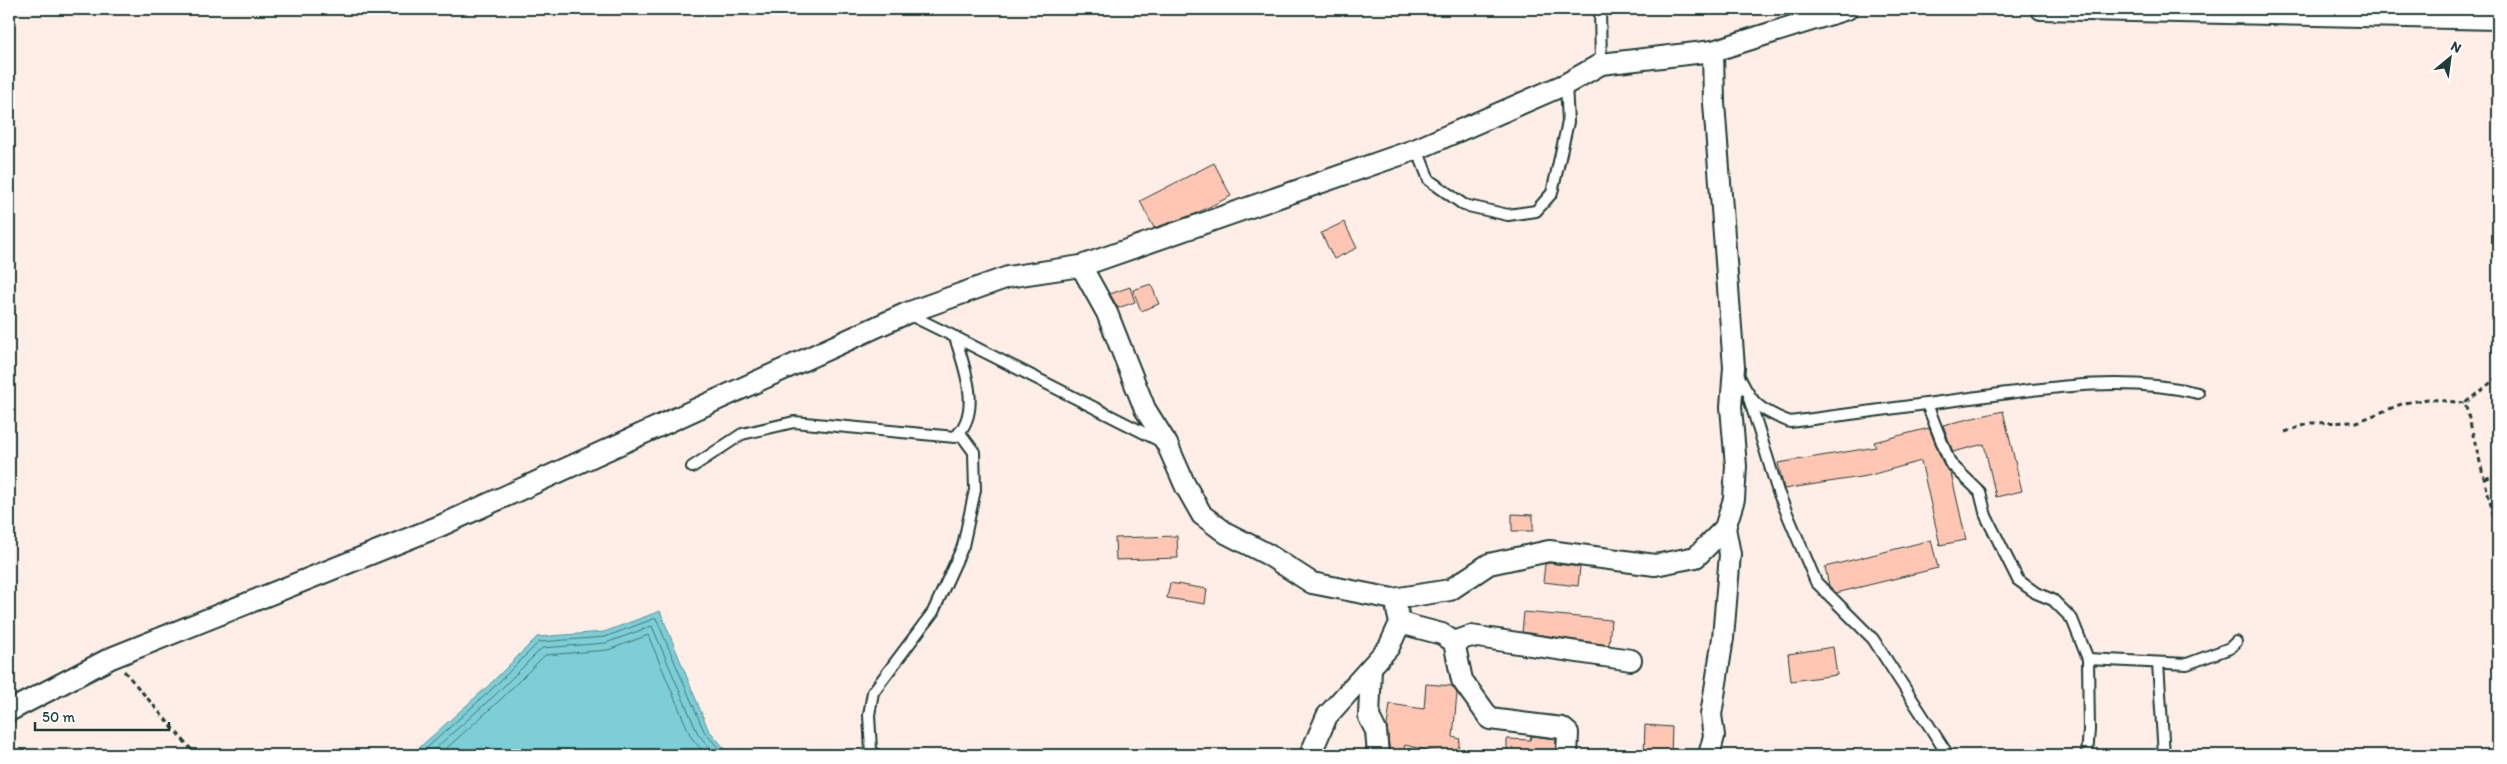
<svg xmlns="http://www.w3.org/2000/svg" width="2507" height="764" font-family="Itim,sans-serif">
  <style>
    .water { fill: #7dced7; stroke: #579496 }
    .lines { fill: none; stroke-linecap: round; stroke-linejoin: round }
    .shore { stroke: #457775; stroke-width: 1 }
    .building { fill: #ffc6b4; stroke: #1f3d34 }
    .service-casing { stroke: #1f3d34; stroke-width: 14 }
    .minor-casing { stroke: #1f3d34; stroke-width: 24 }
    .path { stroke: #1f3d34; stroke-width: 3; stroke-dasharray: 5 4; stroke-linecap: butt }
    .service { stroke: #fff; stroke-width: 10 }
    .minor { stroke: #fff; stroke-width: 20 }
  </style>
  <rect width="100%" height="100%" fill="#ffeee8"/>
  <filter id="ink" filterUnits="userSpaceOnUse"><feTurbulence type="fractalNoise" baseFrequency=".02" numOctaves="2"/><feDisplacementMap in="SourceGraphic" scale="10" xChannelSelector="R" yChannelSelector="G"/><feConvolveMatrix kernelMatrix="1 2 1 2 8 2 1 2 1" color-interpolation-filters="sRGB"/></filter>
  <g filter="url(#ink)">
    <path class="water" d="M660,611l48,118 22,26h-319l76,-68 50,-50 67,-5z"/>
    <g class="lines">
      <g class="shore">
        <path d="M419,755l72,-65 48,-48 66,-5 51,-19 48,113 20,24"/>
        <path d="M428,755l67,-60 47,-47 64,-5 46,-17 46,108 18,21"/>
        <path d="M439,755l61,-55 45,-45 63,-5 40,-15 43,102 15,18"/>
      </g>
    </g>
    <g class="building">
      <path d="M1214,163l17,33 -36,18 -41,14 -14,-27z"/>
      <path d="M1344,222l13,26 -23,11 -13,-26z"/>
      <path d="M1151,284l8,20 -18,7 -8,-21z"/>
      <path d="M1130,287l5,15 -17,6 -8,-14z"/>
      <path d="M2003,411l19,80 -26,6 -12,-53 -31,8 -10,-27z"/>
      <path d="M1929,428l15,38 7,7 15,67 -26,5 -19,-84 -54,15 -83,13 -6,-26 98,-16 -2,-5z"/>
      <path d="M1512,514l21,1v16h-21z"/>
      <path d="M1177,536l1,22 -62,2 -1,-22z"/>
      <path d="M1931,540l7,28 -102,25 -7,-7 -4,-19z"/>
      <path d="M1549,563l31,4 -2,19 -35,-4 2,-18z"/>
      <path d="M1170,583l37,6 -2,15 -38,-6z"/>
      <path d="M1524,612l87,8 -2,25 -87,-13z"/>
      <path d="M1833,647l4,28 -46,6 -3,-27z"/>
      <path d="M1426,684l26,2 5,7 -4,44 7,2 -3,16h-10l-42,-10 -3,10h-12l-3,-29 3,-22 34,5z"/>
      <path d="M1645,725l27,2 -1,28h-27z"/>
      <path d="M1531,736l25,3 -1,15 -48,-1v-14l23,1z"/>
    </g>
    <g class="lines">
      <defs>
        <g id="service">
          <path d="M1600,9l1,55"/>
          <path d="M1417,149l12,31 35,25 44,10 28,-4 16,-18 16,-71 -2,-38"/>
          <path d="M955,337l207,105"/>
          <path d="M1737,372c15,32 20,37 53,50 60,-8 121,-16 181,-24 75,-10 152,-23 227,-5"/>
          <path d="M1749,398l29,94 38,90 57,57 75,116"/>
          <path d="M1927,404l23,59 30,29 6,24 32,64 18,13 17,7 19,19 16,40 1,71 -2,25"/>
          <path d="M692,467l50,-33 52,-12 161,15c28,-25 9,-70 0,-100l-47,-23"/>
          <path d="M2088,659l99,5 43,-16 6,-6"/>
          <path d="M2158,663l6,92"/>
          <path d="M876,755l-5,-5 -2,-35 4,-23 60,-80 30,-66 12,-56 -1,-38 -14,-19"/>
        </g>
        <g id="minor">
          <path d="M2041,9l457,10"/>
          <path d="M1081,266l26,47 38,96 22,35 18,41 17,30 24,18 41,21 45,29 81,16 57,-9 39,-26 60,-13 106,14 41,-8 29,-29 9,-29 2,-33 -5,-59 3,-40 -20,-264 -1,-52"/>
          <path d="M1400,623l42,11 12,8 8,38 28,39 72,9 6,5 -1,22"/>
          <path d="M1454,642l17,-6 160,24"/>
          <path d="M1371,668l-2,49 7,14 2,24"/>
          <path d="M9,711l102,-53 329,-132 467,-213 101,-36 73,-11 336,-117 149,-65 35,-20 112,-13 134,-42"/>
          <path d="M1310,755l17,-39 62,-69 11,-24 -3,-13"/>
          <path d="M1709,755l5,-19 -3,-21 12,-77 7,-84 -5,-26"/>
        </g>
      </defs>
      <use href="#service" class="service-casing"/>
      <use href="#minor" class="minor-casing"/>
      <g class="path">
        <path d="M2498,377l-33,26 33,130"/>
        <path d="M2285,432l26,-9 46,-1 47,-19 24,-4 37,4"/>
        <path d="M2485,479l13,-5"/>
        <path d="M124,671l72,84"/>
      </g>
      <use href="#service" class="service"/>
      <use href="#minor" class="minor"/>
    </g>
  </g>
  <rect width="2507" height="764" fill="none" stroke="#fff" stroke-width="30"/>
  <rect x="15" y="15" width="2477" height="734" fill="none" stroke="#1f3d34" stroke-width="2" filter="url(#ink)"/>
  <g transform="translate(2450 58) rotate(29)" stroke="#ffffff" stroke-width="4" paint-order="stroke">
  <path d="M0-4L9 19L0 12L-9 19Z" fill="#1f3d34"/>
  <text y="-8" font-size="14" font-weight="bold" text-anchor="middle" fill="#1f3d34">N</text>
  </g>
  <path d="M35 722v8h134v-8" fill="none" stroke="#1f3d34" stroke-width="2.5"/>
  <text x="42" y="722" font-size="15" fill="#1f3d34" stroke="#ffffff" stroke-width="4" paint-order="stroke">50 m</text>
</svg>
